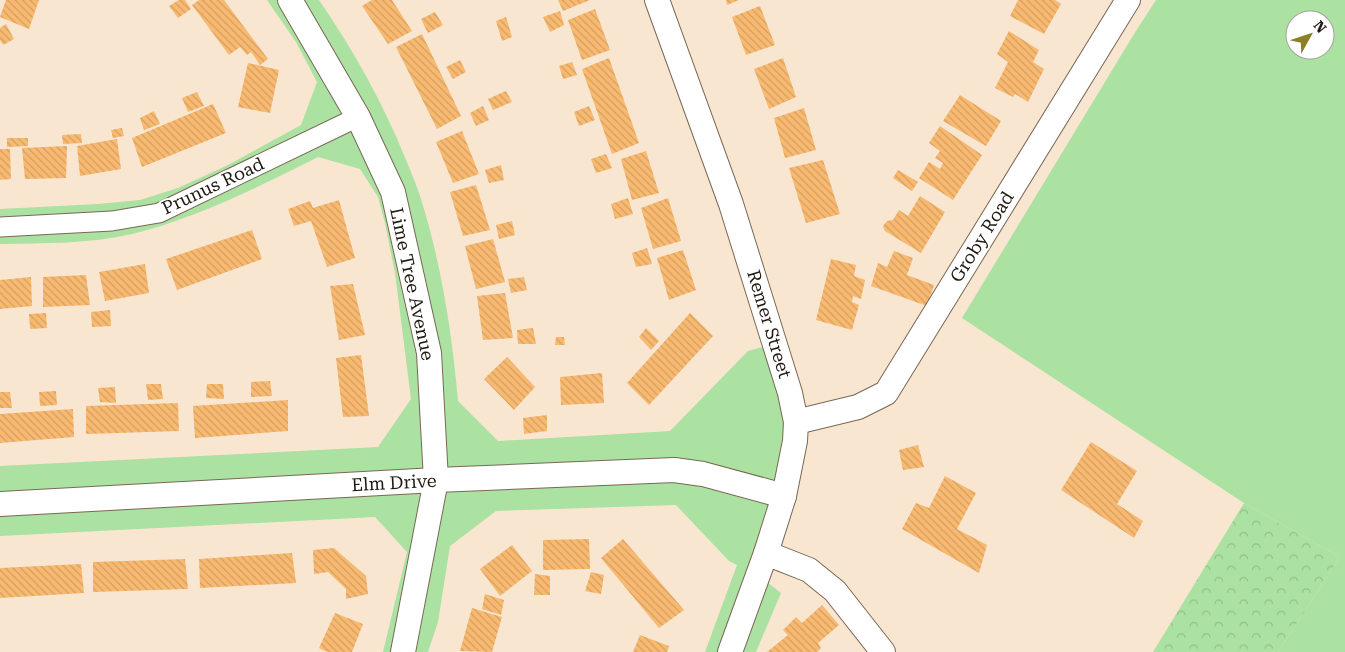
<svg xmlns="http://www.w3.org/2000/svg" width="1345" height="652" font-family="'Roboto Serif',serif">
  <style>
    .green { fill: #abe1a1; fill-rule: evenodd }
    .forest { fill: url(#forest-crowns) }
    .building { fill: url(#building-back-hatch) }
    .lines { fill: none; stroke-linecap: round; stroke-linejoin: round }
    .minor-casing { stroke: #796855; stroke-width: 21 }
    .tertiary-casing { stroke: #796855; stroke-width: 26 }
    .minor { stroke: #fff; stroke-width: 19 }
    .tertiary { stroke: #fff; stroke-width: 24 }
    .labels { text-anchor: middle; stroke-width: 4; stroke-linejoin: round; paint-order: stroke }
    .street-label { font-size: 18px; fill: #211a13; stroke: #fff }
  </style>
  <defs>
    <pattern id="forest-crowns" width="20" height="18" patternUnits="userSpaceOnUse" patternTransform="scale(1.25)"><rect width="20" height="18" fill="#abe1a1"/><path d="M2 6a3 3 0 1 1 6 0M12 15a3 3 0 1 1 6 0" fill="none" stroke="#93c08a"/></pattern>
    <pattern id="building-back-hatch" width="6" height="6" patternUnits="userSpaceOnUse" patternTransform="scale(1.25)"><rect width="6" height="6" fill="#f8ba71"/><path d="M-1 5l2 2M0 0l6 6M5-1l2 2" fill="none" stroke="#d49f61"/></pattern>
  </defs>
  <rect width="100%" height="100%" fill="#f9e6d0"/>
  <g class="green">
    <path d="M267,0h52c35,51 64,103 87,160 5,12 10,24 14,36 21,66 32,136 38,205l40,40 172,-10 78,-80 27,-7 21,78 -38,153 23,18 -25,59h-51l32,-87 -8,-4 -53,-56 -180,6 -46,35 -12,76 -10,30h-45l24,-100 -32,-35 -375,19v-70l378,-19 33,-48 -16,-126 -10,-50 -7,-26 -18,-28 -42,-12c-60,30 -120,61 -186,77 -43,10 -88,9 -132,10v-35l98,-5 42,-4 38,-12 50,-23 73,-40 16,-43 -21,-40z"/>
    <path d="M1156,0h189v652h-67l62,-95 -96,-54 -282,-185 172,-284zM1295,20h30v30h-30z"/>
  </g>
  <path class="forest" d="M1244,503l96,54 -62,95h-125z"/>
  <g class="building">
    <path d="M6,0h33l-10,29 -29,-12z"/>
    <path d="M179,0h6l6,9 -13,9 -9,-12z"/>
    <path d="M199,0h25l44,59 -8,6 -9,-13 -4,3 -7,-8 -11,8 -37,-50z"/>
    <path d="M372,0h20l20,31 -24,13 -26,-38z"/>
    <path d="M558,0h32l-27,11z"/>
    <path d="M726,0h13l-12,5z"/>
    <path d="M1018,0h37l6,4 -17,30 -34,-18z"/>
    <path d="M760,6l15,39 -29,10 -14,-38z"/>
    <path d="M595,9l15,41 -28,10 -14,-40z"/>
    <path d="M560,11l4,14 -14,7 -7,-15z"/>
    <path d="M435,12l8,13 -15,8 -7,-14z"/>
    <path d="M506,17l6,20 -10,4 -6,-20z"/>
    <path d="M6,24l8,15 -11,6 -3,-5v-12z"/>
    <path d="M1009,31l30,19 -6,12 11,7 -16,33 -13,-8 -2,3 -18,-9 13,-26 -11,-8z"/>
    <path d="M422,34l39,82 -24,13 -41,-82z"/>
    <path d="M609,58l30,85 -27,11 -30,-85z"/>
    <path d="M783,58l13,39 -27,12 -15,-40z"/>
    <path d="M460,60l6,12 -13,7 -7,-12z"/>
    <path d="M572,62l5,13 -14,4 -4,-13z"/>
    <path d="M248,63l31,7 -9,43 -32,-6z"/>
    <path d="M506,91l6,11 -19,8 -5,-11z"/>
    <path d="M197,92l7,14 -16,6 -6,-14z"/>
    <path d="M960,95l41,26 -15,25 -43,-25z"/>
    <path d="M213,104l13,29 -84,34 -10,-29z"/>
    <path d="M483,106l6,14 -13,6 -6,-13z"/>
    <path d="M589,106l6,14 -16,6 -5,-14z"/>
    <path d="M804,108l12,42 -31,8 -11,-40z"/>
    <path d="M154,111l6,13 -16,6 -4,-12z"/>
    <path d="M940,126l42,29 -29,45 -34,-22 10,-16 11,7 3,-6 -8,-5 5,-7 -11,-8z"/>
    <path d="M122,128l2,8 -11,2 -2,-8z"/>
    <path d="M462,131l17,43 -26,9 -17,-41z"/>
    <path d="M81,134l1,9 -19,1 -1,-9z"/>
    <path d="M7,138h21v8l-21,1z"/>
    <path d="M117,139l4,30 -41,7 -3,-30z"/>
    <path d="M67,146l-1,32 -41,1 -3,-31z"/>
    <path d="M0,149h10l1,30 -11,1z"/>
    <path d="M646,151l13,42 -27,7 -11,-41z"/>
    <path d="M606,154l6,14 -16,5 -5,-14z"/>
    <path d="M823,160l17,54 -34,9 -17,-55z"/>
    <path d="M501,165l3,15 -15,3 -4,-13z"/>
    <path d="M898,170l20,12 -6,9 -19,-13z"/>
    <path d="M476,185l14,45 -27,6 -13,-44z"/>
    <path d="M920,196l25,16 -24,41 -36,-22 -2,-5 4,-5 6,-1 6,-10 9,6z"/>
    <path d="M628,198l5,16 -18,5 -4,-15z"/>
    <path d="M668,198l13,43 -28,8 -12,-41z"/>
    <path d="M339,200l16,58 -28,9 -16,-46 -17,5 -6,-17 22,-8 3,7z"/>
    <path d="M512,221l3,14 -16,4 -3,-14z"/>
    <path d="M252,230l10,29 -85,31 -11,-31z"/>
    <path d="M493,239l12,43 -29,7 -11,-43z"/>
    <path d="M647,248l5,16 -16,3 -4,-14z"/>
    <path d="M683,250l13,40 -27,10 -12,-42z"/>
    <path d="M894,251l19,7 -6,17 27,10 -7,21 -56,-20 7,-23 9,4z"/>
    <path d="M831,259l25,6 -2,11 11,4 -4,19 -8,-3 -1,6 7,3 -7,25 -36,-10z"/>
    <path d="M145,264l4,29 -44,8 -6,-29z"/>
    <path d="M86,275l4,30 -47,2v-30z"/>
    <path d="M31,277l1,29 -32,3v-29z"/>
    <path d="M524,277l3,13 -16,3 -3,-14z"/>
    <path d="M353,284l12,51 -26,5 -9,-54z"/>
    <path d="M505,293l8,45 -30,2 -6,-44z"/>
    <path d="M110,310l1,16 -19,1 -1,-15z"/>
    <path d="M46,313l1,15 -17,1 -1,-15z"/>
    <path d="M690,313l23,23 -64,69 -22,-22z"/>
    <path d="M533,328l3,16h-18l-1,-14z"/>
    <path d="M646,328l13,13 -8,9 -12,-13z"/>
    <path d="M556,337h8l1,8h-10z"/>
    <path d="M361,355l8,61 -26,1 -7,-59z"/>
    <path d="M507,357l28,30 -21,23 -30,-31z"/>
    <path d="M602,373l2,30 -43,2 -1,-28z"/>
    <path d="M270,381l2,15 -21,1v-15z"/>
    <path d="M146,384h15l2,15 -15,1z"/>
    <path d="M207,384h16l1,15 -18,-1z"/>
    <path d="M115,387l1,16 -16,-1 -2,-14z"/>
    <path d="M56,391l1,14 -17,1 -1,-14z"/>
    <path d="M0,392h10l2,16h-12z"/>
    <path d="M288,400v31l-93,7 -2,-32z"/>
    <path d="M178,403l1,28 -93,3v-28z"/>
    <path d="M73,409l1,28 -74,6v-29z"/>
    <path d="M547,415v16l-23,3 -1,-16z"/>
    <path d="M1091,442l46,29 -20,33 26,17 -9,17 -73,-48z"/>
    <path d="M918,445l6,22 -21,3 -4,-20z"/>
    <path d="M945,476l31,17 -19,36 30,16 -8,28 -77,-44 14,-26 13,5z"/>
    <path d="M589,539l1,30 -47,1v-30z"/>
    <path d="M623,539l61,71 -25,18 -58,-70z"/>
    <path d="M512,545l20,26 -32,25 -20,-27z"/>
    <path d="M334,548l32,28 2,18 -22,5v-10l-18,-17 -14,2 -1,-24z"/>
    <path d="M292,553l4,30 -96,5 -1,-29z"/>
    <path d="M185,559l3,30 -95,3v-30z"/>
    <path d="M81,564l3,29 -84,5v-30z"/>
    <path d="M591,572l13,3 -3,19 -16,-3z"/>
    <path d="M535,574l15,2v19h-16z"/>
    <path d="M485,594l19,6 -3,15 -19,-6z"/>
    <path d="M822,605l17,20 -21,18 3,5 -4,4h-50l21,-17 -5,-5 13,-13 6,6z"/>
    <path d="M472,608l30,9 -10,35 -32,-1z"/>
    <path d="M335,613l28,11 -11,28h-25l-8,-4z"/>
    <path d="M640,635l29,11 -2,6h-34z"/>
  </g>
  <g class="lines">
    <defs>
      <path id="minor" d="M0,227l112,-6 47,-8 199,-96"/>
      <g id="tertiary">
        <path d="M290,0l68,117 35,75 36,161 7,127 -33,172"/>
        <path d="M657,0l74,204 59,189 6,29 -1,19 -11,55 -18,57 -36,99"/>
        <path d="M796,422l62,-15 28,-14 242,-393"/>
        <path d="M0,504l436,-24 238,-10 29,4 81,22"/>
        <path d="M766,553l43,17 26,21 48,61"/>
      </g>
    </defs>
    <use href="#minor" class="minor-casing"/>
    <use href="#tertiary" class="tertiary-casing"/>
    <use href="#minor" class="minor"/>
    <use href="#tertiary" class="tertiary"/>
  </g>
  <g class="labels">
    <g class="street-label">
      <text transform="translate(213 186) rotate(-25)" y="6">Prunus Road</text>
      <text transform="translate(982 237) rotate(-58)" y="6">Groby Road</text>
      <text transform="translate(412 284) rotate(78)" y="6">Lime Tree Avenue</text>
      <text transform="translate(769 324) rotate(73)" y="6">Remer Street</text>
      <text transform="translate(394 483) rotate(-3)" y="6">Elm Drive</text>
    </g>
  </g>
  <g transform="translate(1310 35) rotate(50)"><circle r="24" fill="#ffffff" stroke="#a6a3a1"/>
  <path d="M0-4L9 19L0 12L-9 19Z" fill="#8b8027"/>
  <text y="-8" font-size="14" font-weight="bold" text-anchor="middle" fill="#211a13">N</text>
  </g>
</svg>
